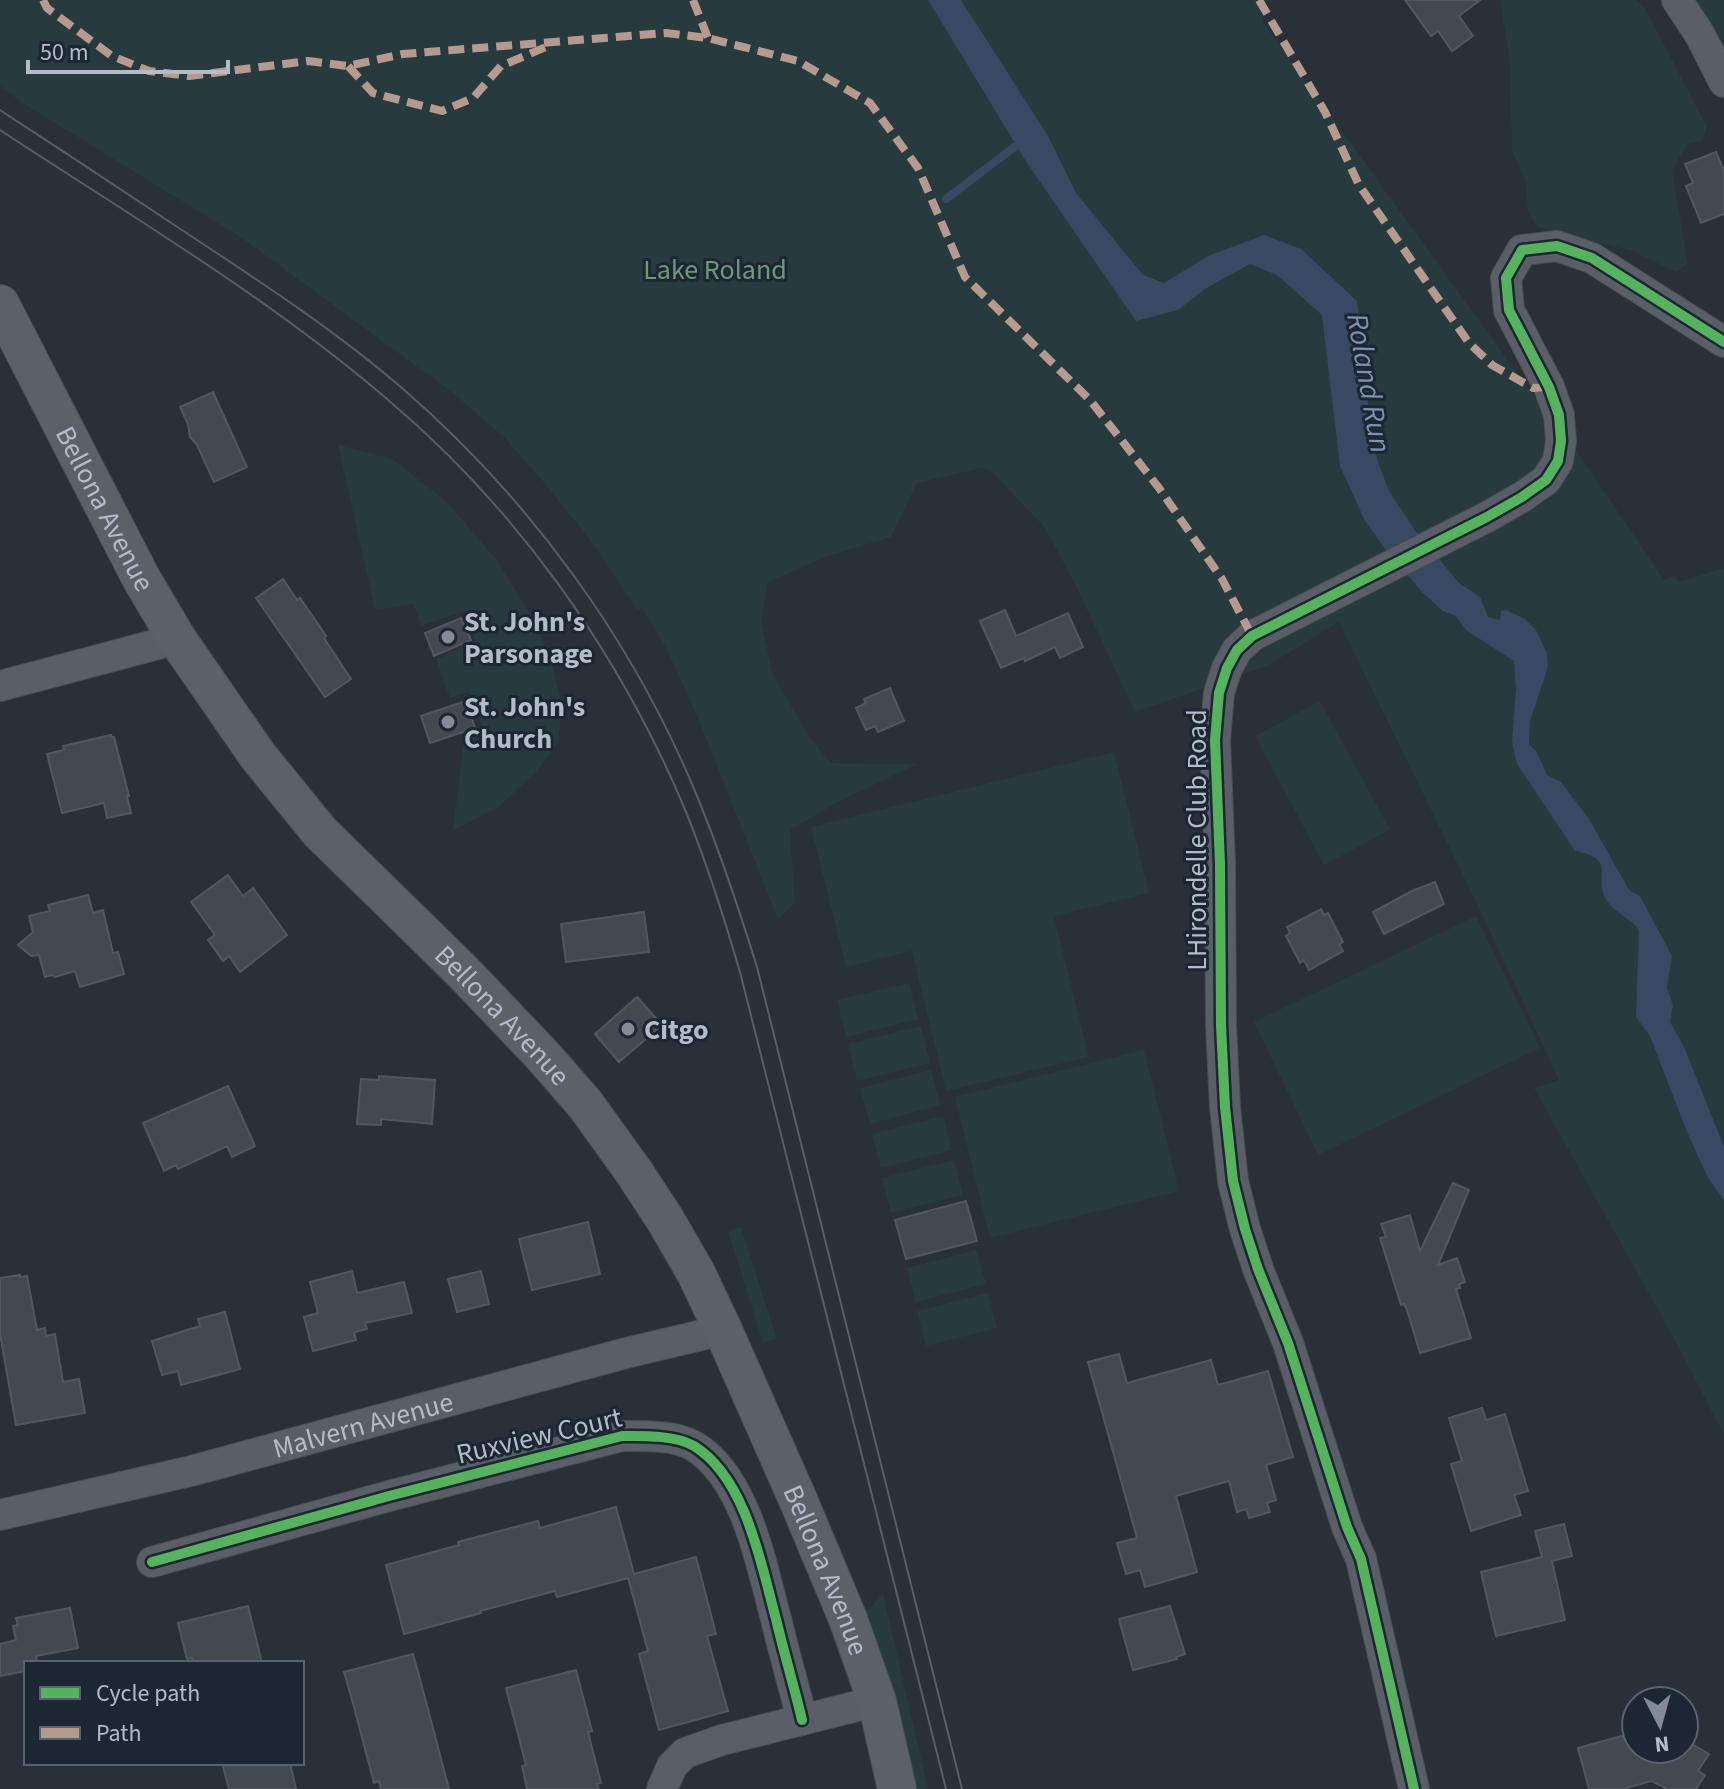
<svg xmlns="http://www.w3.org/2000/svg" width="1724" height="1789" font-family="'Source Sans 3',sans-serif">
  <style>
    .green { fill: #273a3e }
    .water { fill: #384963 }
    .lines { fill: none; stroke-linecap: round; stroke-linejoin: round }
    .stream { stroke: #384963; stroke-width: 8 }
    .building { fill: #444950; stroke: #52575f; stroke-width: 2 }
    .minor-casing { stroke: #484c53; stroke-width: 32 }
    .major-casing { stroke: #484c55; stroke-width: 40 }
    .minor { stroke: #5a5e66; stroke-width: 30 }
    .major { stroke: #5c6168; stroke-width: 38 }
    .tram { stroke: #595d64; stroke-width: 2 }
    .quiet { stroke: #b69a8f; stroke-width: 8; stroke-dasharray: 16 8; stroke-linecap: butt }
    .cycleway-casing { stroke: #1d2633; stroke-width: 15 }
    .cycleway { stroke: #56b35d; stroke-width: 10 }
    .poi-dot { fill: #848b96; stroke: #1d2633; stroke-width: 3 }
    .labels { text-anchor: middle; stroke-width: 6; stroke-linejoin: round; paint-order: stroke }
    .park-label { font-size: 28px; fill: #6b9a76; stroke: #1d2633 }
    .street-label { font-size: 28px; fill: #b4bcc9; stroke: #1d2633 }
    .poi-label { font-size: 28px; font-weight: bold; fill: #b4bcc9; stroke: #1d2633; text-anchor: start }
    .water-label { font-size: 30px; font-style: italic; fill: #7c92b1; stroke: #1d2633 }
  </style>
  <rect width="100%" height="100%" fill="#2a3038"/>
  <g class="green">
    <path d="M0,0h1267l-4,22 281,388 39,50 81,120 12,-4 3,6 45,-14v867l-54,-104 -136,-243 25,-8 -77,-166 -143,-292 -72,44 -132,46 -58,-124 -32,-60 -52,-55 -11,-5 -65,15 -26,54 -63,19 -60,26 -7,40 12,53 38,64 20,24 86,1 -79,38 -48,28 5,72 -17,17 -80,-201 -31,-68 -25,-42 -5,2 -49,-73 -48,-59 -36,-41 -50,-43 -212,-156 -221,-136 -21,-16z"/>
    <path d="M1500,0h136l9,8 62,119 -5,14 -14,3 -16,26 16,94 -12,8 -44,-21 -95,-25 -9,-13 -2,-32 -14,-30 -2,-89z"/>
    <path d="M1695,0h29v52z"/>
    <path d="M338,445l54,14 54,42 50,58 38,61 17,40 11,46 -4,36 -21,29 -37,35 -47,25 11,-92 19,-9 -13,-38 -20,6 -14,-38 39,-20 -11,-29 -43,15 -7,-22 -39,6z"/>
    <path d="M1320,701l70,129 -66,35 -69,-129z"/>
    <path d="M1114,752l35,141 -95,23 35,141 -143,34 -34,-140 -66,16 -35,-140z"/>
    <path d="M1476,916l64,132 -222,107 -64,-133z"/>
    <path d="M909,983l9,36 -72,18 -9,-37z"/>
    <path d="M921,1026l9,37 -73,18 -9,-37z"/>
    <path d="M1144,1050l35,141 -189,47 -35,-141z"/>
    <path d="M931,1070l9,35 -70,19 -10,-36z"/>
    <path d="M943,1116l9,34 -71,18 -9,-34z"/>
    <path d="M954,1160l9,35 -72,18 -9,-35z"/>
    <path d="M741,1227l36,112 -14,4 -35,-112z"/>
    <path d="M976,1250l10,34 -70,18 -9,-34z"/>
    <path d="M988,1293l9,35 -71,18 -9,-35z"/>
    <path d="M883,1594l45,195h-17l-47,-175z"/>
  </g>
  <path class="water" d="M928,0h33l87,136 28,57 67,82 21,8 44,-27 56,-21 37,14 56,52 14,129 7,32 11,29 26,39 44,53 21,14 8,20 12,3 1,-9 5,-1 19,9 11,11 11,23 1,14 -18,54 -1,23 7,7 11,24 14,7 28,37 40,71 11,6 32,60 -5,32 6,17 -3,17 14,25 40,100v53l-17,-24 -22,-49 -35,-91 -14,-19 3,-87c-8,-12 -23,-16 -32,-29 -16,-24 13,-42 -32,-50l-58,-87 -5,-23 4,-52 -2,-28 -48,-31 -10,-14 -13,-5 -21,-19 -35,-41 -22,-30 -25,-55 -18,-151 -45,-40 -27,-11 -45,25 -27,21 -42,11 -109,-158z"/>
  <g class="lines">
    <path class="stream" d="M946,199l79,-60"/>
  </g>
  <g class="building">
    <path d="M1405,0h75l-21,16 14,20 -21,15 -14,-20 -7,5z"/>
    <path d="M1716,152l8,19v43l-23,9 -15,-37 7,-3 -8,-19z"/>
    <path d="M213,392l34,75 -33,15 -17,-37 -7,-8 -2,-13 -8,-17z"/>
    <path d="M283,579l14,21 3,-2 26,38 -2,2 27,41 -26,18 -69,-99z"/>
    <path d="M1005,610l11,26 52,-23 15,34 -23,11 -5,-11 -30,14 -1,-3 -23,10 -21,-47z"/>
    <path d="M461,618l10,22 -37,16 -9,-23z"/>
    <path d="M890,688l14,33 -26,11 -3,-6 -9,4 -10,-22 10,-5 -2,-4z"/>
    <path d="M466,701l9,27 -45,15 -9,-27z"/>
    <path d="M111,735l1,2h2l15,59h-2l4,17 -24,5 -3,-15 -42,10 -15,-59 17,-4 -1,-4z"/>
    <path d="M228,875l15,21 10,-8 34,47 -47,37 -11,-16 -6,5 -15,-21 7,-5 -24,-33z"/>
    <path d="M1435,882l9,22 -60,30 -11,-22 39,-21z"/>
    <path d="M88,895l5,18 10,-3 10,43 5,-1 6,22 -44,13 -5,-16 -20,6 -3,-2 -7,2 -6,-22 -8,1 -13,-11 15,-13 -4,-16 21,-5 -2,-6z"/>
    <path d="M1321,909l3,6 4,-2 15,29 -4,2 4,7 -34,19 -5,-10 -4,3 -14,-27 4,-3 -3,-6z"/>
    <path d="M644,912l5,40 -83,10 -5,-38z"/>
    <path d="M637,997l25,28 -43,37 -24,-28z"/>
    <path d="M379,1076l56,4 -3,44 -51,-5v6l-24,-1 4,-45 18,1z"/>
    <path d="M228,1086l27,60 -23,11 -5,-11 -49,23 -2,-4 -12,6 -21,-48z"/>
    <path d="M1453,1183l16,7 -31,75 19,-7 8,24 -6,2 1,4 -4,1 15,49 -51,15 -13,-43 -3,-6 -3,1 -21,-67 6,-1 -5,-13 29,-9 10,36z"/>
    <path d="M966,1201l11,40 -71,18 -11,-39z"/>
    <path d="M588,1222l12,52 -68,16 -13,-51z"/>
    <path d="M352,1271l5,22 47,-11 8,31 -47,10 2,6 -13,3 2,8 -43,11 -9,-34 14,-4 -8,-31z"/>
    <path d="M481,1271l8,33 -32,8 -9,-33z"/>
    <path d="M20,1275v2l7,-1 10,54 8,-2 1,8 9,-2 8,48 16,-3 6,34 -69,12 -16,-91v-56z"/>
    <path d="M225,1312l15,57 -59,16 -3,-14 -16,4 -10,-34 48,-15 -2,-7z"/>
    <path d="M1119,1354l8,29 84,-23 7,25 50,-14 25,86 -27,8 10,35 -9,3 3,9 -21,6 -3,-9 -9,3 -8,-31 -53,15 21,76 -52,15 -5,-17 -14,4 -9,-31 20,-5 -49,-176z"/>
    <path d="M1482,1408l4,12 19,-6 23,77 -14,4 7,20 -50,16 -20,-67 11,-3 -13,-43z"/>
    <path d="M616,1507l18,67 62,-17 20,77 -9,2 21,75 -69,19 -20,-76 9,-3 -20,-73 -71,19 -2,-6 -75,20 1,2 -77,21 -18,-69 73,-20 -1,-3 80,-21 2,7z"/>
    <path d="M1564,1524l8,32 -20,5 13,59 -69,16 -15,-64 61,-15 -7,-26z"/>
    <path d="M248,1606l14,57h-69l-1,-5 -5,1 -9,-36z"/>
    <path d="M1170,1606l15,48 -9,3 1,2 -44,11 -14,-51z"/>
    <path d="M70,1608l8,40 -42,8 1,7h-11v8l-26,5v-32l16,-4 -3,-14 5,-1 -2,-7z"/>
    <path d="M413,1654l12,44 24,91h-68l-2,-8 -5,2 -20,-76 -10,-35z"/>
    <path d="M576,1670l16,61 -4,1 13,51 -4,1 2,5h-72l-5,-23 4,-1 -20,-77z"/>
    <path d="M1636,1732v17h48v-2l8,-3 17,10 -11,17 7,4 -9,14h-29l-15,-8 -30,8h-33l-11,-41z"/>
    <path d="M222,1763h68l6,26h-67z"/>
  </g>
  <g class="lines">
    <defs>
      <g id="minor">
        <path d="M1677,0l23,35 24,47"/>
        <path d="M0,686l177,-47"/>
        <path id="s1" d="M0,1515l191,-44 435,-118 97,-23"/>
        <path d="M152,1562l237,-66 233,-60c21,0 53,-1 72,10 52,32 67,118 82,173 8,34 18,67 26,101"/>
        <path d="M662,1789l10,-23 13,-13 37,-13 155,-39"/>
        <path d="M1414,1789l-53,-230 -14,-32 -59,-184 -30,-74 -13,-40 -12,-48 -8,-74 -4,-82 -1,-161 -5,-124 4,-47 8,-25 10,-18 15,-14 235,-119 35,-20 24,-17 12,-19 3,-20 -2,-26 -10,-28 -40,-77 -3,-32 16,-28 35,-4 35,12 132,84"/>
      </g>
      <g id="major">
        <path id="s2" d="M0,304l141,274 36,61 81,117 62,76 144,141 79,83 42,48 49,68 32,49 30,52 27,57 76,172 49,117 29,82 20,88"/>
      </g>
    </defs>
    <use href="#minor" class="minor-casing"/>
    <use href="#major" class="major-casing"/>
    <use href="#minor" class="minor"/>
    <use href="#major" class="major"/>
    <g class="tram">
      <path d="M0,110c66,43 131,86 197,130 70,46 141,93 205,148 127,110 231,252 295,408 23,56 42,113 60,171l205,822"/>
      <path d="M0,130c131,86 268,167 387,269 128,108 228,248 294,401 24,56 42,114 59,172l206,817"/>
    </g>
    <g class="quiet">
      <path d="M43,0l4,8 65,48 37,15 40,5 119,-15 40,5 55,-12 263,-21 42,5 90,23 72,42 48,65 47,109 125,123 69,88 63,91 30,57"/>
      <path d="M693,0l15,38"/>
      <path d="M1259,0l66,112 34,73 110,158 23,22 41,23 16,-1"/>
      <path d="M348,66l25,27 69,18 31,-13 28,-32 45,-19"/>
    </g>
    <defs>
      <g id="cycleway">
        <path d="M152,1562l237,-66 233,-60c21,0 53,-1 72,10 52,32 67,118 82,173 8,34 18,67 26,101"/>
        <path d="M1414,1789l-53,-230 -14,-32 -59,-184 -30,-74 -13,-40 -12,-48 -8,-74 -4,-82 -1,-161 -5,-124 4,-47 8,-25 10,-18 15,-14 235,-119 35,-20 24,-17 12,-19 3,-20 -2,-26 -10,-28 -40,-77 -3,-32 16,-28 35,-4 35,12 132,84"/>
      </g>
    </defs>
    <use href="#cycleway" class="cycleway-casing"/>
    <use href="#cycleway" class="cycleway"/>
  </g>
  <g class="poi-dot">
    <circle cx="448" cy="637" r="8"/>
    <circle cx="448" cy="722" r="8"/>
    <circle cx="628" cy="1029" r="8"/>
  </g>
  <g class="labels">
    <g class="park-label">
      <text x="715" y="279">Lake Roland</text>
    </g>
    <g class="street-label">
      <text dy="10" stroke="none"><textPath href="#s2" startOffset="230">Bellona Avenue</textPath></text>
      <text transform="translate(1196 840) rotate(-90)" y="10">LHirondelle Club Road</text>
      <text dy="10" stroke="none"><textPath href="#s2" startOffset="878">Bellona Avenue</textPath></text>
      <text dy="10" stroke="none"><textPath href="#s1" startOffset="374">Malvern Avenue</textPath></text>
      <text transform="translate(539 1435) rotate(-13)" y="10">Ruxview Court</text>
      <text dy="10" stroke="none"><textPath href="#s2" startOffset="1526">Bellona Avenue</textPath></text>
    </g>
    <g class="poi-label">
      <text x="464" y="631">St. John's<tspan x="464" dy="32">Parsonage</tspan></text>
      <text x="464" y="716">St. John's<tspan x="464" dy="32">Church</tspan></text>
      <text x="644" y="1039">Citgo</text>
    </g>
    <g class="water-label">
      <text transform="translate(1369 383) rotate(80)" y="10">Roland Run</text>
    </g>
  </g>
  <rect x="24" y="1661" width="280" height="104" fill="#1d2633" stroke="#59626f" stroke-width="2"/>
  <rect x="40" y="1687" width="40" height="12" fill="#56b35d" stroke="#59626f" stroke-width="2"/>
  <text x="96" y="1701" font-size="24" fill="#b4bcc9">Cycle path</text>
  <rect x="40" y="1727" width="40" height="12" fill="#b69a8f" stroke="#59626f" stroke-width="2"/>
  <text x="96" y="1741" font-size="24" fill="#b4bcc9">Path</text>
  <g transform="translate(1660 1725) rotate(174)"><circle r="38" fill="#1d2633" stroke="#59626f" stroke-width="2"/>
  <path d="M0-6L14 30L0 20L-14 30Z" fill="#848b96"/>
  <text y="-12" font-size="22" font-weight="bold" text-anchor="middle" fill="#b4bcc9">N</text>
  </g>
  <path d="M28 60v12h200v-12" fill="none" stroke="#b4bcc9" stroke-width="4"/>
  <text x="40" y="60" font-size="24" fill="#b4bcc9" stroke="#1d2633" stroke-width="6" paint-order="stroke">50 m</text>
</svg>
